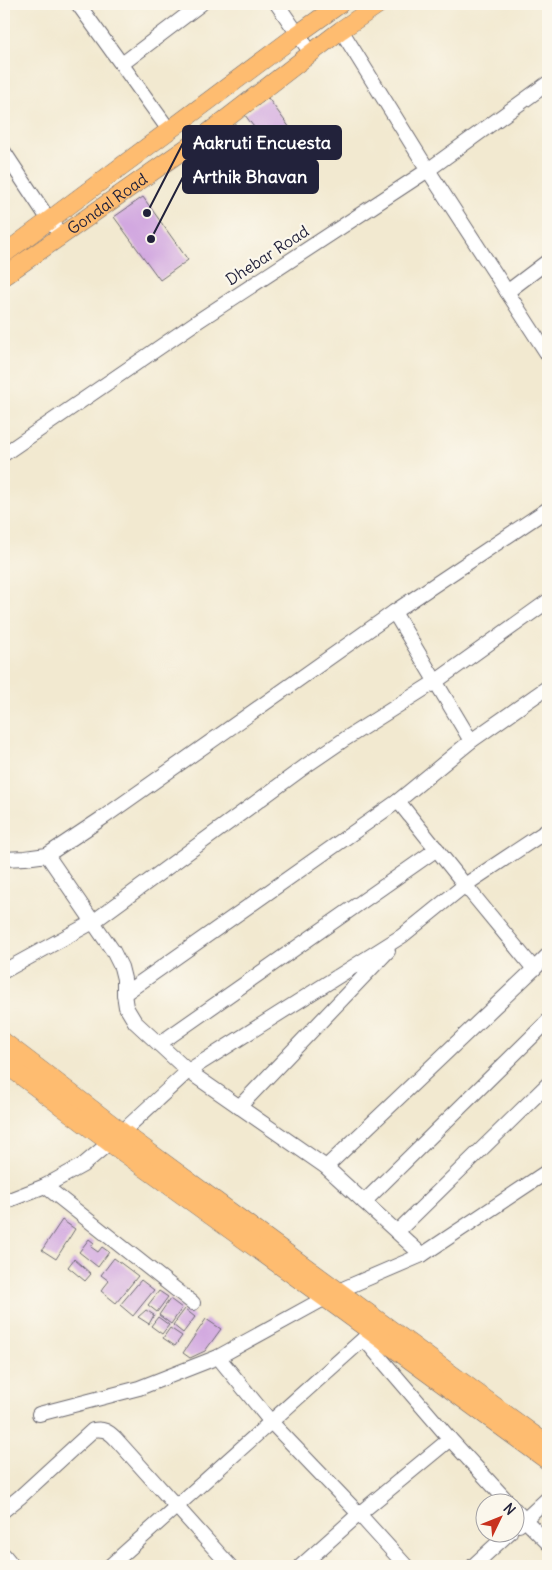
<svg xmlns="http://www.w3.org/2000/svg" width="552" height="1570" font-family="Delius,sans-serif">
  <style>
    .building { fill: #d2a8e0 }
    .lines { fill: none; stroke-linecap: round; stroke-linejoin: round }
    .minor-casing { stroke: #6b686f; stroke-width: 16 }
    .major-casing { stroke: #6b686f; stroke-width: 19 }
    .minor { stroke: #fff; stroke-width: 14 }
    .major { stroke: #febc70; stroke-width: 18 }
    .labels { text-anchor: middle; stroke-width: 4.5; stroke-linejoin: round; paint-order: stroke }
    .street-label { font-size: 16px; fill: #22223b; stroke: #fbf7ec }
    .leader { fill: none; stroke: #22223b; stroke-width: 2 }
    .callout-dot { fill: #22223b; stroke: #fbf7ec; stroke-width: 2 }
    .callout { fill: #22223b; stroke: #22223b; stroke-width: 2 }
    .callout-label { font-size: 18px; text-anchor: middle; font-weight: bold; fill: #fff }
  </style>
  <rect width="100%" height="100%" fill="#fbf7ec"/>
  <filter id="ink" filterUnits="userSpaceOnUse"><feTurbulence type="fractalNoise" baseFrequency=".02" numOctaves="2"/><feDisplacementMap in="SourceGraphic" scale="10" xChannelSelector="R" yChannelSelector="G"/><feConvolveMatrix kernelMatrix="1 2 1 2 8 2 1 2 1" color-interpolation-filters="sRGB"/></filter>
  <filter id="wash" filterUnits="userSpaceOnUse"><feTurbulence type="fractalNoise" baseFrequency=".0096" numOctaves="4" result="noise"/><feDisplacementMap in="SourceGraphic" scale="20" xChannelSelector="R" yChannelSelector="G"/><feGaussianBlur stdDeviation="1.12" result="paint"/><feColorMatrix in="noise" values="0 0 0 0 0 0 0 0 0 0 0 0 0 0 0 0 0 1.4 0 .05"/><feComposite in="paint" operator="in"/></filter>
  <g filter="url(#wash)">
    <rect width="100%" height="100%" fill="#f2e9d0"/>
    <g id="blocks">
      <g class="building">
        <path d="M268,98l47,64 -23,17 -47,-64z"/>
        <path d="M143,197l45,63 -28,20 -46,-63z"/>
        <path d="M62,1220l13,9 -19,30 -14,-9z"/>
        <path d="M89,1239l5,4 -3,4 7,5 4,-5 7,5 -11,15 -19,-15z"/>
        <path d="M114,1258l24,18 -22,27 -15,-12 8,-10 -8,-6z"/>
        <path d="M74,1259l17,15 -6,7 -17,-14z"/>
        <path d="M141,1280l13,10 -21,26 -13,-11z"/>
        <path d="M159,1291l9,6 -11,15 -9,-7z"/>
        <path d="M170,1299l12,9 -11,16 -12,-9z"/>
        <path d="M185,1309l10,8 -12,16 -10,-8z"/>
        <path d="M146,1310l8,5 -5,9 -11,-7z"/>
        <path d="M158,1317l11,8 -7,9 -11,-8z"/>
        <path d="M206,1319l15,10 -16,22 -15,7 -7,-5z"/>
        <path d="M170,1328l12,8 -7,10 -12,-8z"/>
        <path d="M4,1383l3,1 -2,19h-1z"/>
      </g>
    </g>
  </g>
  <g filter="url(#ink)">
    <use href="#blocks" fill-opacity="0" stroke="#6b686f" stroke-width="1"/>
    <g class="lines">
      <defs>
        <g id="minor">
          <path d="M78,4l91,126"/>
          <path d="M277,4l34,49"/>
          <path d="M341,30l87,140 120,185"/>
          <path d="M122,64l79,-60"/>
          <path d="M4,152l45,68 13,16"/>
          <path d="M507,292l41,-31"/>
          <path d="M4,454l191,-131 233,-153 120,-87"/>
          <path d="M394,612l77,129"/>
          <path d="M47,855l66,96 8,16 3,12v15l2,13 9,15 53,49 138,96 96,88"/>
          <path d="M4,859l21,-1 22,-3 57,-38 290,-205 154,-103"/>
          <path d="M534,969l14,-14"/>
          <path d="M4,971l89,-49 214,-157 38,-26 90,-57 113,-81"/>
          <path d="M124,994l274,-193 73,-60 77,-54"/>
          <path d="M159,1044l278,-195"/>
          <path d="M239,1107l149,-156"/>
          <path d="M326,1167l208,-198 -69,-84 83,-55"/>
          <path d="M45,1186l148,117"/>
          <path d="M4,1202l41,-16 38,-21 39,-33 66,-61 214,-135 63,-51 -67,-84"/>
          <path d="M364,1202l184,-181"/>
          <path d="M397,1232l151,-148"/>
          <path d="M218,1357l53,65 88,92 47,52"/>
          <path d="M39,1414l100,-26 79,-31 120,-66 84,-36 126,-84"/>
          <path d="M450,1439l58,63"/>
          <path d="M514,1509l34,34"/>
          <path d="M4,1510l16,-13 73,-67c10,-2 15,1 22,8l115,128"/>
          <path d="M519,1525l29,-27"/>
          <path d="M4,1555l9,11"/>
          <path d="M110,1566l269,-241"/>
          <path d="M301,1566l58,-52 91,-75 -86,-100"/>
          <path d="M473,1566l37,-34"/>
        </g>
        <g id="major">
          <path d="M4,254l294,-220 42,-30"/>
          <path id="s1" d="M4,276l205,-144 132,-102 38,-26"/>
          <path d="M4,1042l118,90 426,313"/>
          <path d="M4,1063l106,80 215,155 223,163"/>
        </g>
      </defs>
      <use href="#minor" class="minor-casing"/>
      <use href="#major" class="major-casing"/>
      <use href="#minor" class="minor"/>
      <use href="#major" class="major"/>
    </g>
  </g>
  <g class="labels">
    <g class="street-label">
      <text dy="6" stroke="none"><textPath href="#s1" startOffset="126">Gondal Road</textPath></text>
      <text transform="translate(267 255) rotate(-33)" y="6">Dhebar Road</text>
    </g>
  </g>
  <path class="leader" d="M147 213L183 143M151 239L183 177"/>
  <g class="callout-dot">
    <circle cx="147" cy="213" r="5"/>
    <circle cx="151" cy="239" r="5"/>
  </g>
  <g class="callout">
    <rect x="183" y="126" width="158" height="33" rx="5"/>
    <rect x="183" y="160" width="135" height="33" rx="5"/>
  </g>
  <g class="callout-label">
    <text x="262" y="149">Aakruti Encuesta</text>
    <text x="250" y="183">Arthik Bhavan</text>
  </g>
  <rect width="552" height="1570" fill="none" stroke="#fbf7ec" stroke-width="20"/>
  <g transform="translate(500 1518) rotate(47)"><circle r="24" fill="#fbf7ec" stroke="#a4a2a5"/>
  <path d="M0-4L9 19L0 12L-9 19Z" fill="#c8321e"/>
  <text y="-8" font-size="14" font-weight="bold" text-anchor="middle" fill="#22223b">N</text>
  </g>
</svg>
